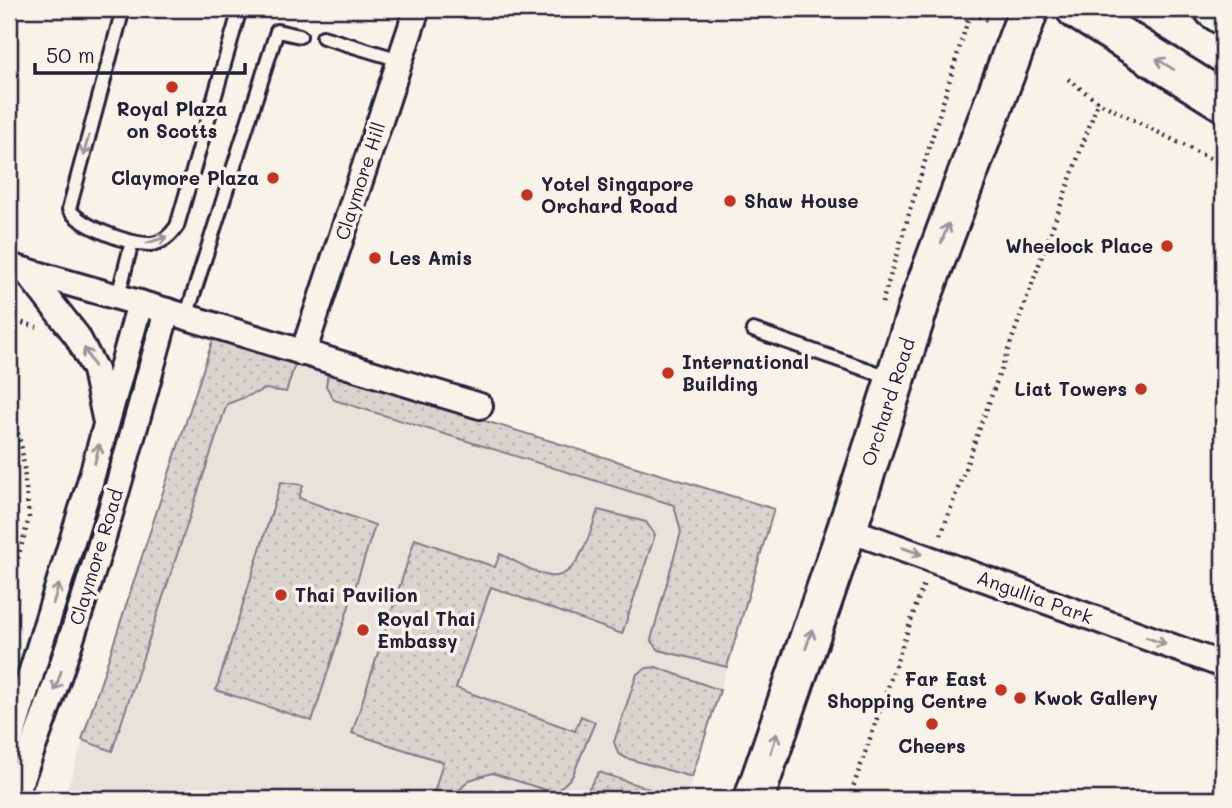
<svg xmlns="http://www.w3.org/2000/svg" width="1232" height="808" font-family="Mali,sans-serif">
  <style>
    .built { fill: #e7e3db }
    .grass { fill: url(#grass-dots); stroke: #7d7c85; stroke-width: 2 }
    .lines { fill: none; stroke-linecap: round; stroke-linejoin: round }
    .service-casing { stroke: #22223b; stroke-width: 18 }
    .minor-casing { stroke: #22223b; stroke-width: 30 }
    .primary-casing { stroke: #22223b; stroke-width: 44 }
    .path { stroke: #22223b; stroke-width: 4.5; stroke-dasharray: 2 5; stroke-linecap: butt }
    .service { stroke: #f7f3e8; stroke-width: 12 }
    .minor { stroke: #f7f3e8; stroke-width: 24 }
    .primary { stroke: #f7f3e8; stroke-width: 38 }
    .oneway { stroke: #97959a }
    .poi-dot { fill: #c8321e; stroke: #f7f3e8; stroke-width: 2.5 }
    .labels { text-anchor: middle; stroke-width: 7; stroke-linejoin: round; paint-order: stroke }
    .poi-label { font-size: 19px; font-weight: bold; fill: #22223b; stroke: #f7f3e8; text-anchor: start }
    .street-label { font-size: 19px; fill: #22223b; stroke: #f7f3e8 }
  </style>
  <defs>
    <pattern id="grass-dots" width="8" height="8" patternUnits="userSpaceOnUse" patternTransform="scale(1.75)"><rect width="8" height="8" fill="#d8d5cf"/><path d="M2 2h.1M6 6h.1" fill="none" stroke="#b9b7b3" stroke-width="1.8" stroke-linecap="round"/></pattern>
  </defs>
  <rect width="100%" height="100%" fill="#f7f3e8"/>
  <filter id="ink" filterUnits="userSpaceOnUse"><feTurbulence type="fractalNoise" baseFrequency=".0143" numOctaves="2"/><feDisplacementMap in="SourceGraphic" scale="14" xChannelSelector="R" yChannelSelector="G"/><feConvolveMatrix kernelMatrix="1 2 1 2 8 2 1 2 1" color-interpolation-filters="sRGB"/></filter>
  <g filter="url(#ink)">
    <path class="built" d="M213,339l561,170 -51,172 -38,118h-621z"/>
    <g class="grass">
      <path d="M213,339l82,25 -9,28 -20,-3 -39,15 -115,347 -30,-11z"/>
      <path d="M328,373l446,136 -47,158 -68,-17 -8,-10 30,-108 -7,-27 -340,-105 -8,-14z"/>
      <path d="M281,482l22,3 -4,13 76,27 -63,196 -96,-31z"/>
      <path d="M598,510l48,12 9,13 -33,99 -131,-47 -35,101 119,43 6,-15 14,6 -23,55 -17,16 -63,-20 -23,7 -18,19 -17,-6 9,-31 -91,-29 63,-194 80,28 5,-13c14,6 36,20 50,22 28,5 41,-46 48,-66z"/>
      <path d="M656,667l64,23 -28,87 -66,-19 -8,-5 -4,-11 23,-68 10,-6z"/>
      <path d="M599,772l80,27h-97z"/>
    </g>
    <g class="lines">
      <defs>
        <g id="service">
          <path d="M123,9l-54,200c12,18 61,36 82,35 12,-1 20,-9 26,-18l63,-217"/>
          <path d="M323,37l77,23"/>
          <path d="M118,296l14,-54"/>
          <path d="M186,317l91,-286 23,5"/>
          <path d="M753,330l138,48"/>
        </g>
        <g id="minor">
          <path d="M9,266l158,45 313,95"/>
          <path d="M26,271l51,65 18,34 10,48"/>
          <path d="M303,353l114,-344"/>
          <path d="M847,529l376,136"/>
          <path d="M9,745l80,-259 51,-183"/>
          <path d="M13,799c64,-159 109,-324 154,-488"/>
        </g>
        <g id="primary">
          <path d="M1076,9l147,92"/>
          <path d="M1214,9l9,6"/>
          <path d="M754,799l93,-270 75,-233 107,-287"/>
        </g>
      </defs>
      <use href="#service" class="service-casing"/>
      <use href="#minor" class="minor-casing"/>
      <use href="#primary" class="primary-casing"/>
      <g class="path">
        <path d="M968,9l2,4 21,8"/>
        <path d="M1068,79l30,23 125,63"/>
        <path d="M882,303l88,-290"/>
        <path d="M9,319l28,8"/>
        <path d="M9,399l13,50 7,69 -20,73"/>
        <path d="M941,535l157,-433"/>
        <path d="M849,799l75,-216"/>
      </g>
      <use href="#service" class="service"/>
      <use href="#minor" class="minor"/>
      <use href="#primary" class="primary"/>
    </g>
    <defs><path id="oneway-shaft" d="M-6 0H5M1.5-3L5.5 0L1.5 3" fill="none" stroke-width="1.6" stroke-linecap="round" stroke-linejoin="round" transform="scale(1.75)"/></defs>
    <g class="oneway">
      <use href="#oneway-shaft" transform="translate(1165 64) rotate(-148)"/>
      <use href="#oneway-shaft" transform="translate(86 146) rotate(105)"/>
      <use href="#oneway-shaft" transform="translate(945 233) rotate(-70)"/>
      <use href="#oneway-shaft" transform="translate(157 240) rotate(-17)"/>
      <use href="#oneway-shaft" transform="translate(89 357) rotate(-118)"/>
      <use href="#oneway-shaft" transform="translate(97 454) rotate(-76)"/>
      <use href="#oneway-shaft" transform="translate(912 551) rotate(19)"/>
      <use href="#oneway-shaft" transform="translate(56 594) rotate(-73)"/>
      <use href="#oneway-shaft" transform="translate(809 639) rotate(-71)"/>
      <use href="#oneway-shaft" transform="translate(1156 641) rotate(20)"/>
      <use href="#oneway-shaft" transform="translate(58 681) rotate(108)"/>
      <use href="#oneway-shaft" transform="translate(774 743) rotate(-72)"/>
    </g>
  </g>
  <g class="poi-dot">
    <circle cx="172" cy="87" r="7"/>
    <circle cx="273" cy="178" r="7"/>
    <circle cx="527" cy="195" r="7"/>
    <circle cx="730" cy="201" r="7"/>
    <circle cx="1167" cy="246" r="7"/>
    <circle cx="375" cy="258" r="7"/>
    <circle cx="668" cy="373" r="7"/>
    <circle cx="1141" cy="389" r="7"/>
    <circle cx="281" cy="595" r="7"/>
    <circle cx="363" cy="630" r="7"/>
    <circle cx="1001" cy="690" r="7"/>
    <circle cx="1020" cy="698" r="7"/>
    <circle cx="932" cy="724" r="7"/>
  </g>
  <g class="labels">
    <g class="poi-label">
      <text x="172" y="116" text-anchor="middle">Royal Plaza<tspan x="172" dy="22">on Scotts</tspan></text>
      <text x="259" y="185" text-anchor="end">Claymore Plaza</text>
      <text x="541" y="191">Yotel Singapore<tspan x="541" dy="22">Orchard Road</tspan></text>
      <text x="744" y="208">Shaw House</text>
      <text x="1153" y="253" text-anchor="end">Wheelock Place</text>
      <text x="389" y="265">Les Amis</text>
      <text x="682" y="369">International<tspan x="682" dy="22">Building</tspan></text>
      <text x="1127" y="396" text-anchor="end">Liat Towers</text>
      <text x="295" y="602">Thai Pavilion</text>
      <text x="377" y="626">Royal Thai<tspan x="377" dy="22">Embassy</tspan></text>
      <text x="987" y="686" text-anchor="end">Far East<tspan x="987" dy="22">Shopping Centre</tspan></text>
      <text x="1034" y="705">Kwok Gallery</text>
      <text x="932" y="753" text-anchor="middle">Cheers</text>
    </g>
    <g class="street-label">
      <text transform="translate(360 181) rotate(-72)" y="7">Claymore Hill</text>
      <text transform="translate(888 402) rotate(-72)" y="7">Orchard Road</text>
      <text transform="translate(96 557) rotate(-73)" y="7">Claymore Road</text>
      <text transform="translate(1035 597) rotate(20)" y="7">Angullia Park</text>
    </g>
  </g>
  <rect width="1232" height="808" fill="none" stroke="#f7f3e8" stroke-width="35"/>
  <rect x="18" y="18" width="1197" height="773" fill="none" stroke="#22223b" stroke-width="2.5" filter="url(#ink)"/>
  <path d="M35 63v10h210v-10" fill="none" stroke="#22223b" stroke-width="3.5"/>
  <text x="46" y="63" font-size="21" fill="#22223b" stroke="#f7f3e8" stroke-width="5" paint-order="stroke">50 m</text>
</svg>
